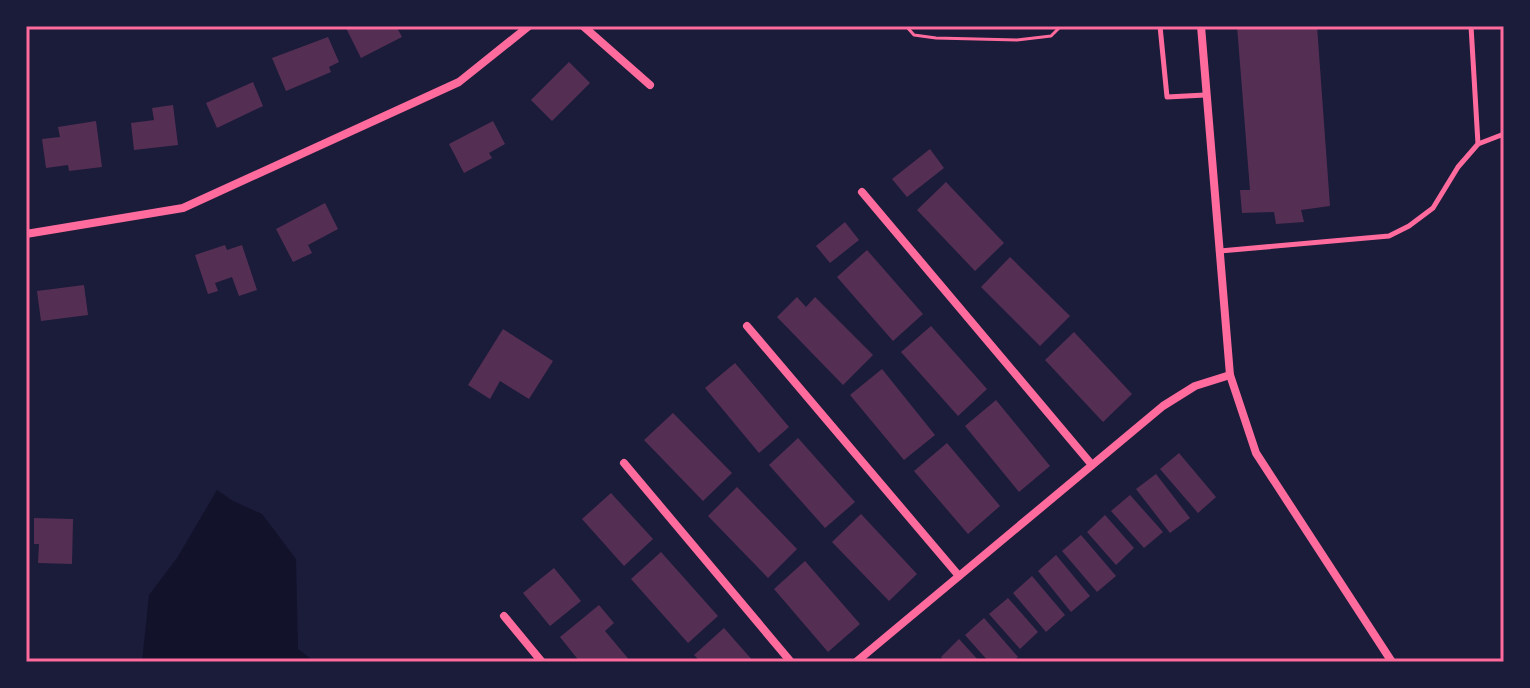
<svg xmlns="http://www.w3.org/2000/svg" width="1530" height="688" font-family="Cabin,sans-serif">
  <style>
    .water { fill: #12122b }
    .building { fill: #542f53 }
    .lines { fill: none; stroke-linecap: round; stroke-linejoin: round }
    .path { stroke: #ff6b9d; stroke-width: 3 }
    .service { stroke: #ff6b9d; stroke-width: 5 }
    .minor { stroke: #ff6b9d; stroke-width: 8 }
    .neatline { fill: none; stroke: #ff6b9d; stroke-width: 3 }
  </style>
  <rect width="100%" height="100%" fill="#1b1b3a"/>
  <path class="water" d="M217,490l16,11 29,13 34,45 2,90 17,13h-173l7,-67 28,-37z"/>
  <g class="building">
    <path d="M345,26h51l6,11 -41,21z"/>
    <path d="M1237,26h80l13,180 -29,4 3,12 -28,2 -2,-12 -32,1 -2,-23h10z"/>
    <path d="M328,37l11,25 -10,5 2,5 -45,19 -14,-33z"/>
    <path d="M569,62l21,21 -38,38 -21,-21z"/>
    <path d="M253,82l10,24 -46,22 -11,-25z"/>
    <path d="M173,105l5,40 -44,5 -3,-27 23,-3 -2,-12z"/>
    <path d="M96,121l6,46 -33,4 -1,-6 -22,3 -4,-29 18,-2 -2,-10z"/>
    <path d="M493,121l12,23 -16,9 3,5 -28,15 -15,-29z"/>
    <path d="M930,149l14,19 -37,29 -15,-18z"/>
    <path d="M946,182l58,61 -29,28 -58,-61z"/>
    <path d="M325,203l13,26 -30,16 4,8 -19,9 -17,-33z"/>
    <path d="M845,222l14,18 -29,23 -14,-17z"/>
    <path d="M225,245l2,5 15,-5 15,45 -18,6 -7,-19 -17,6 3,8 -10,3 -13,-39z"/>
    <path d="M867,250l56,64 -30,27 -56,-64z"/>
    <path d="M1010,257l60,59 -30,30 -59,-59z"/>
    <path d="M84,285l4,30 -47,6 -4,-30z"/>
    <path d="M797,297l9,10 9,-10 58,58 -30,30 -66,-68z"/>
    <path d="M931,326l56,63 -29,27 -57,-64z"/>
    <path d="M503,329l50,32 -24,38 -29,-18 -10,18 -22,-14z"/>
    <path d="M1074,332l58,62 -29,28 -58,-62z"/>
    <path d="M735,363l54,64 -30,26 -54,-65z"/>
    <path d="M882,369l53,66 -31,25 -54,-65z"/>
    <path d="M996,400l54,66 -31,26 -54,-66z"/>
    <path d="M673,413l59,60 -29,28 -59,-61z"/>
    <path d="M798,438l57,64 -30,26 -56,-63z"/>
    <path d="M947,443l53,63 -32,28 -54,-63z"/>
    <path d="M1179,453l37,44 -18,16 -38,-44z"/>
    <path d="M1156,474l34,44 -20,15 -34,-44z"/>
    <path d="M737,487l60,62 -29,29 -60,-62z"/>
    <path d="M611,493l42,46 -29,27 -42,-47z"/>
    <path d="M1130,495l33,37 -19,16 -33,-37z"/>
    <path d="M861,514l56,60 -28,27 -57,-59z"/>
    <path d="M1105,515l29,33 -18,17 -29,-33z"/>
    <path d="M34,518l39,1 -1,45 -34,-1 1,-19h-5z"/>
    <path d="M1081,535l35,41 -19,16 -35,-41z"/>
    <path d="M661,552l57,64 -30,27 -57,-64z"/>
    <path d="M1056,555l34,41 -19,16 -33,-41z"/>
    <path d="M805,561l55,63 -32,28 -54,-63z"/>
    <path d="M554,568l27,33 -31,25 -27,-33z"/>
    <path d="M1032,576l33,39 -19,17 -33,-39z"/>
    <path d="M1008,598l30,34 -18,17 -31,-35z"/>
    <path d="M599,605l15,18 -9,8 26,31h-51l-20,-25z"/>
    <path d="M984,618l34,39 -6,5h-23l-24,-27z"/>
    <path d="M724,628l30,34h-53l-7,-7z"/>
    <path d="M959,639l21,23h-35l-4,-5z"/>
  </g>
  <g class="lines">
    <path class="path" d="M906,26l8,9 22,3 81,2 34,-4 10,-10"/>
    <g class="service">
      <path d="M1160,26l7,71 38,-2"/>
      <path d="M1478,144l26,-10"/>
      <path d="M1220,251l169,-15 20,-10 24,-18 25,-41 20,-23 -7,-118"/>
    </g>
    <g class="minor">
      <path d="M583,26l67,59"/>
      <path d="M1201,26l29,349 26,78 136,209"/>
      <path d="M862,192l230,273"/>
      <path d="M26,234l157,-26 276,-126 70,-56"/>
      <path d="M747,326l212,250"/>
      <path d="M624,463l167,199"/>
      <path d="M504,616l38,46"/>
      <path d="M856,662l307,-256 32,-20 35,-11"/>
    </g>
  </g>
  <rect width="1530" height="688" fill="none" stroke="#1b1b3a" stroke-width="56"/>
  <rect x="28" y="28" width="1474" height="632" class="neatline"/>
</svg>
